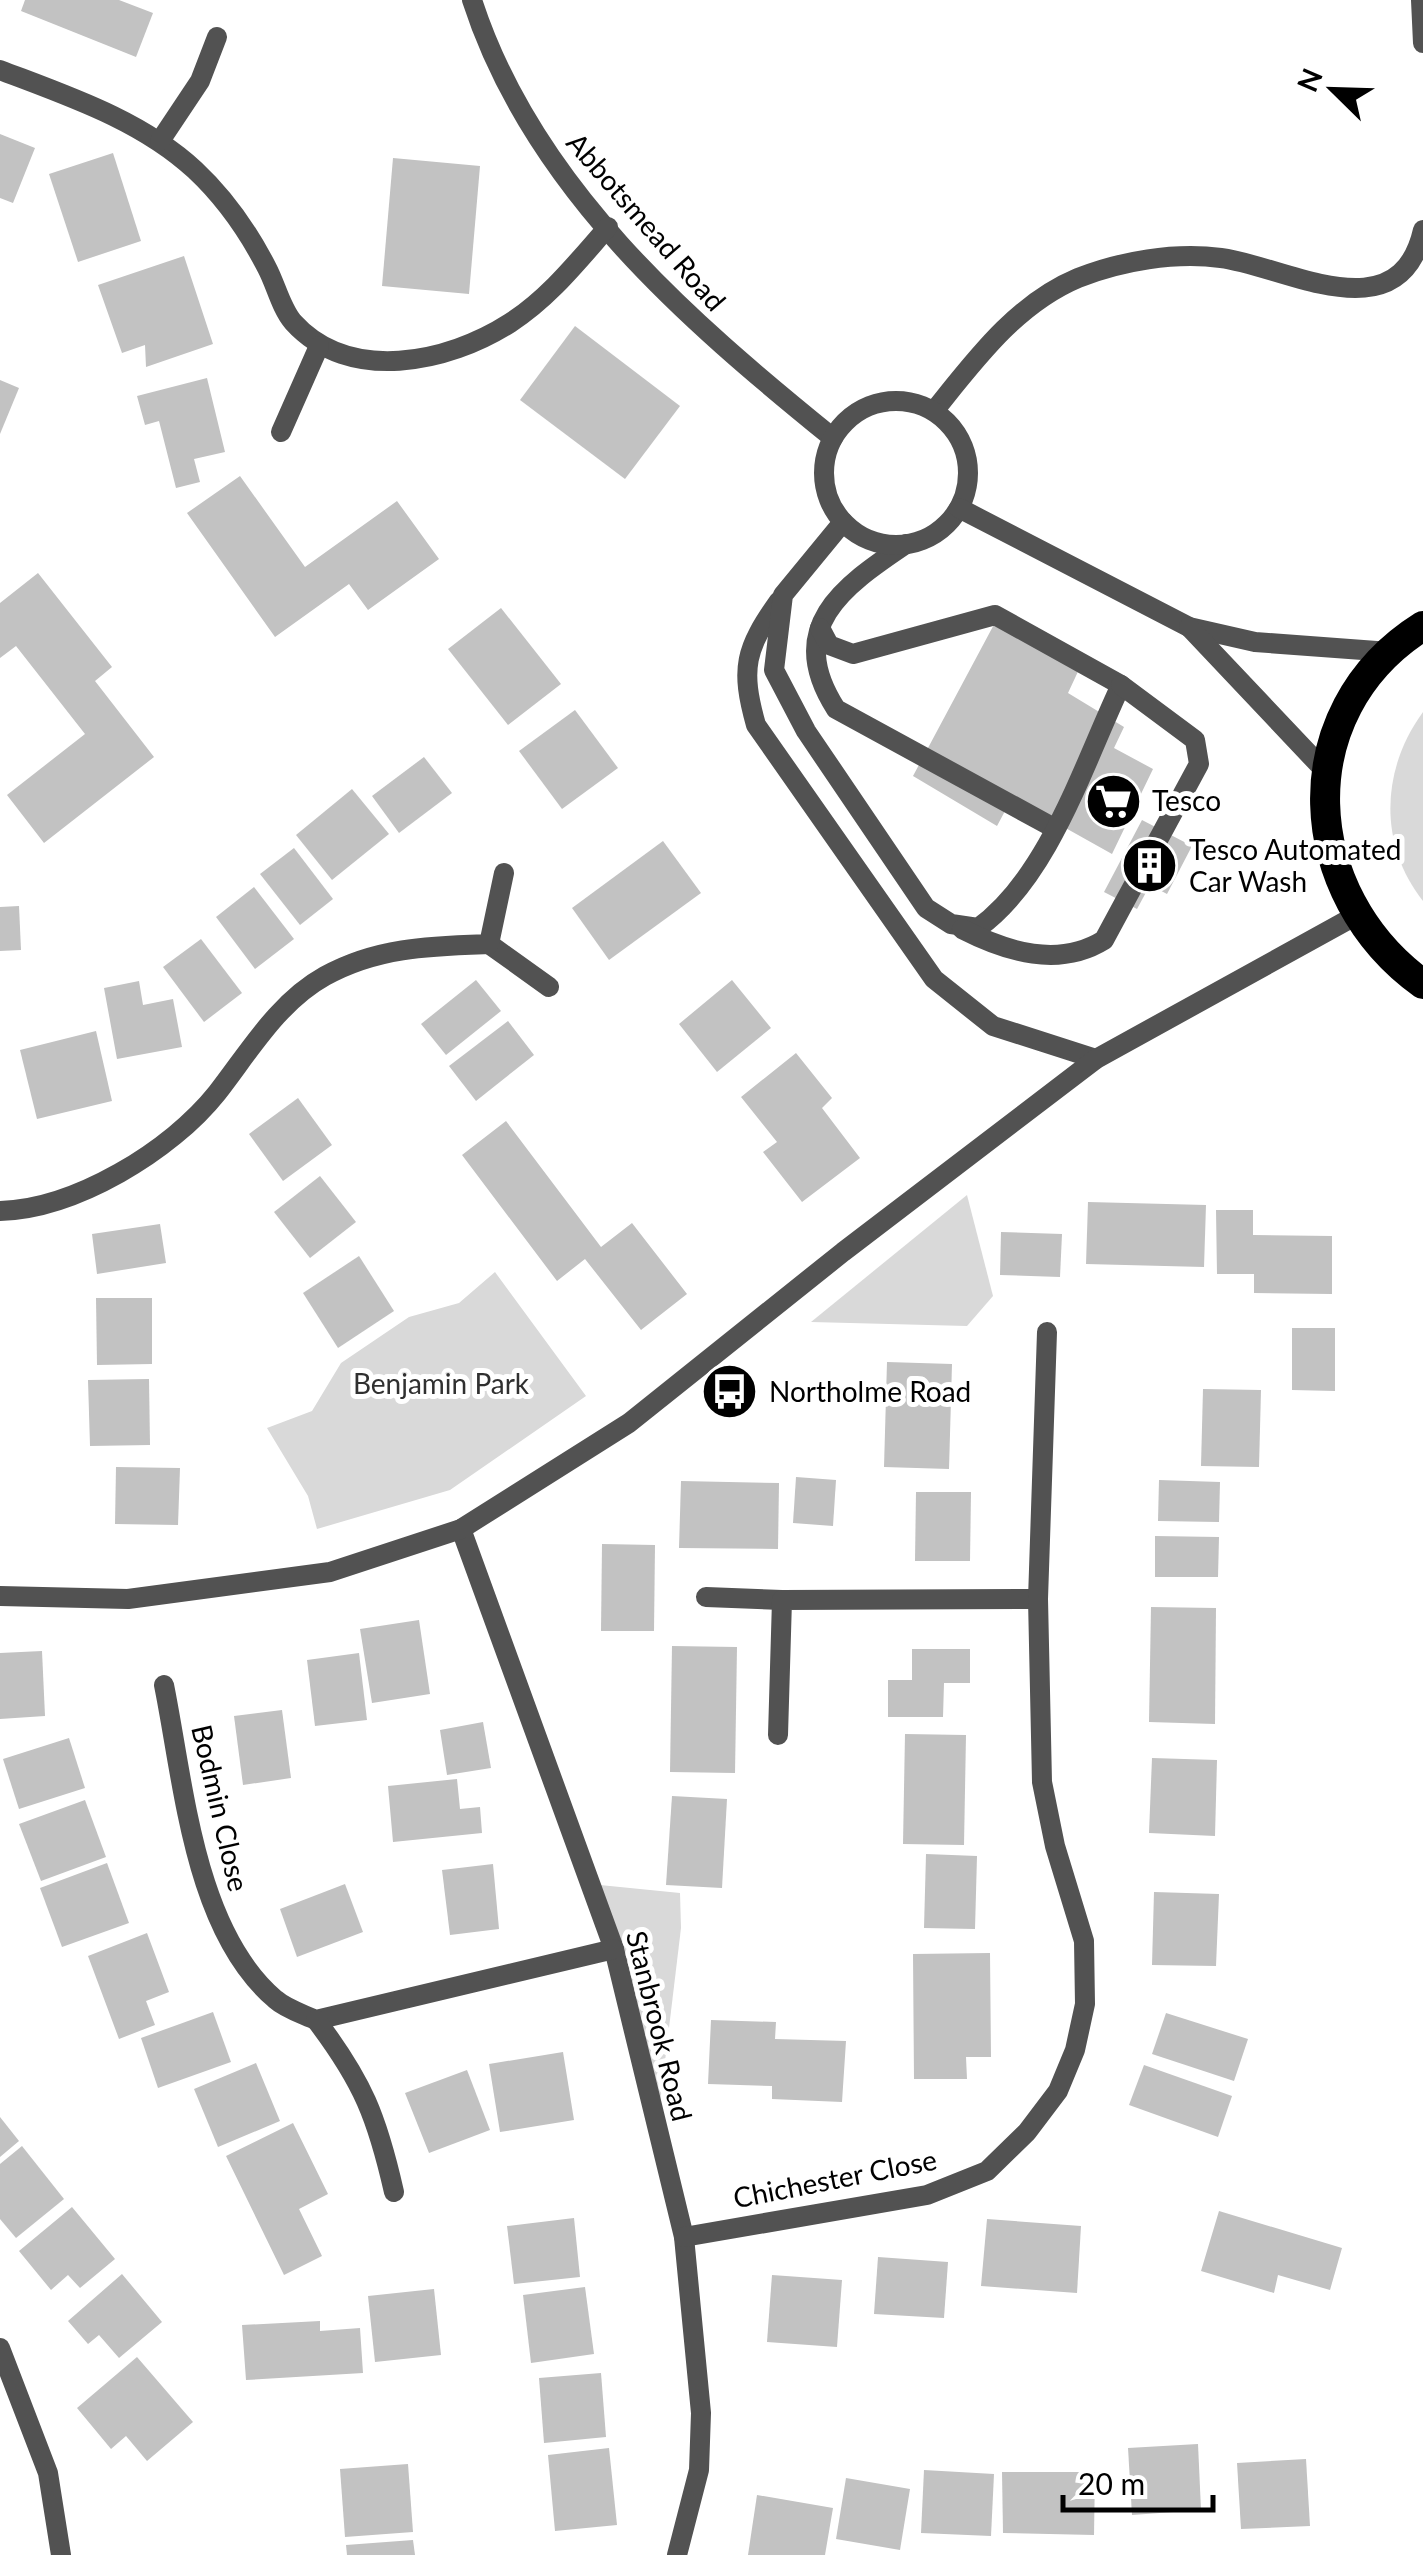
<svg xmlns="http://www.w3.org/2000/svg" width="1423" height="2555" font-family="Lato,sans-serif">
  <style>
    .green { fill: #d9d9d9 }
    .building { fill: #c2c2c2 }
    .lines { fill: none; stroke-linecap: round; stroke-linejoin: round }
    .lane { stroke: #525252; stroke-width: 20 }
    .street { stroke: #525252; stroke-width: 20 }
    .highway { stroke: #000; stroke-width: 30 }
    .labels { text-anchor: middle; stroke-width: 10; stroke-linejoin: round; paint-order: stroke }
    .street-label { font-size: 28px; fill: #000; stroke: #fff }
    .poi-label { font-size: 28px; fill: #000; stroke: #fff; text-anchor: start }
    .park-label { font-size: 28px; fill: #303030; stroke: #fff }
  </style>
  <rect width="100%" height="100%" fill="#fff"/>
  <g class="green">
    <path d="M1423,712v189c-45,-57 -42,-132 0,-189z"/>
    <path d="M967,1195l26,101 -26,30 -156,-4z"/>
    <path d="M495,1272l91,124 -136,94 -133,39 -9,-33 -41,-68 45,-17 29,-48 68,-46 50,-14z"/>
    <path d="M590,1884l90,9 1,35 -24,200z"/>
  </g>
  <g class="building">
    <path d="M25,0h94l34,13 -17,44 -115,-46z"/>
    <path d="M0,134l35,14 -22,55 -13,-5z"/>
    <path d="M113,153l28,88 -63,21 -29,-88z"/>
    <path d="M393,158l87,8 -11,128 -87,-8z"/>
    <path d="M184,256l29,88 -67,23 -1,-22 -23,8 -24,-68z"/>
    <path d="M575,326l105,80 -55,73 -105,-79z"/>
    <path d="M207,378l18,74 -31,7 6,23 -24,6 -17,-67 -14,4 -8,-29z"/>
    <path d="M0,380l19,8 -19,46z"/>
    <path d="M240,476l65,91 92,-66 42,58 -71,51 -19,-26 -74,53 -88,-124z"/>
    <path d="M38,573l74,94 -17,14 59,76 -110,86 -37,-48 78,-61 -69,-88 -16,12v-55z"/>
    <path d="M501,608l60,76 -53,41 -60,-76z"/>
    <path d="M998,617l84,46 -14,30 56,34 -10,21 39,21 -41,85 -100,-56 -15,28 -84,-50z"/>
    <path d="M575,710l43,58 -56,41 -43,-58z"/>
    <path d="M424,757l28,36 -53,40 -27,-37z"/>
    <path d="M352,789l37,45 -57,46 -36,-45z"/>
    <path d="M1142,820l50,26 -25,48 -17,-9 -13,24 -33,-17z"/>
    <path d="M663,841l38,52 -92,67 -37,-52z"/>
    <path d="M294,848l39,51 -33,26 -40,-51z"/>
    <path d="M254,887l40,52 -39,30 -39,-52z"/>
    <path d="M19,906l2,44 -21,1v-44z"/>
    <path d="M201,939l41,54 -38,29 -41,-55z"/>
    <path d="M476,980l25,31 -55,44 -25,-31z"/>
    <path d="M732,980l39,48 -54,44 -38,-48z"/>
    <path d="M139,981l4,24 30,-6 9,48 -65,12 -13,-71z"/>
    <path d="M508,1021l26,34 -58,46 -27,-35z"/>
    <path d="M96,1031l16,70 -75,18 -17,-69z"/>
    <path d="M796,1053l36,45 -10,10 38,50 -58,44 -39,-50 14,-10 -36,-45z"/>
    <path d="M298,1098l34,47 -49,36 -34,-47z"/>
    <path d="M506,1121l95,126 31,-24 55,71 -46,36 -56,-71 -28,22 -95,-126z"/>
    <path d="M320,1176l36,46 -46,36 -36,-46z"/>
    <path d="M1088,1202l118,3 -2,62 -118,-3z"/>
    <path d="M1216,1210h37v25l79,1v58l-78,-1v-19h-37z"/>
    <path d="M160,1224l6,39 -69,11 -5,-40z"/>
    <path d="M1001,1232l61,2 -2,43 -60,-2z"/>
    <path d="M359,1256l35,55 -56,37 -35,-55z"/>
    <path d="M96,1298h56v66l-55,1z"/>
    <path d="M1292,1328h43v63l-43,-1z"/>
    <path d="M887,1362l65,2 -3,105 -65,-2z"/>
    <path d="M149,1379l1,66 -60,1 -2,-66z"/>
    <path d="M1203,1389l58,1 -2,77 -58,-1z"/>
    <path d="M116,1467l64,1 -2,57 -63,-1z"/>
    <path d="M796,1477l40,3 -3,46 -40,-3z"/>
    <path d="M1159,1480l61,2 -1,40 -61,-1z"/>
    <path d="M681,1481l98,2 -1,66 -99,-1z"/>
    <path d="M916,1492h55l-1,69h-55z"/>
    <path d="M1155,1536l64,1 -1,40h-63z"/>
    <path d="M602,1544l53,1 -1,86h-53z"/>
    <path d="M1151,1607l65,1 -1,116 -66,-2z"/>
    <path d="M419,1620l11,74 -58,9 -12,-74z"/>
    <path d="M672,1646l65,1 -2,126 -65,-1z"/>
    <path d="M912,1649h58v34h-26l-1,34h-55v-37h24z"/>
    <path d="M42,1651l3,65 -45,3v-66z"/>
    <path d="M359,1653l8,67 -52,6 -8,-66z"/>
    <path d="M282,1710l9,68 -48,7 -9,-69z"/>
    <path d="M483,1722l8,46 -44,7 -7,-45z"/>
    <path d="M905,1734l61,1 -2,110 -61,-1z"/>
    <path d="M69,1738l16,50 -66,21 -16,-50z"/>
    <path d="M1152,1758l65,2 -2,76 -66,-3z"/>
    <path d="M457,1779l3,30 20,-2 2,26 -89,9 -5,-56z"/>
    <path d="M672,1796l55,3 -5,89 -56,-3z"/>
    <path d="M85,1800l21,57 -65,24 -22,-57z"/>
    <path d="M926,1854l51,2 -2,73 -51,-1z"/>
    <path d="M107,1863l22,60 -67,24 -22,-59z"/>
    <path d="M493,1864l6,65 -49,6 -8,-65z"/>
    <path d="M345,1884l18,48 -66,25 -17,-48z"/>
    <path d="M1154,1892l65,2 -3,72 -64,-1z"/>
    <path d="M147,1933l22,59 -23,9 9,24 -36,14 -31,-83z"/>
    <path d="M990,1953l1,104h-25l1,22h-53l-1,-125z"/>
    <path d="M213,2012l18,50 -73,26 -17,-50z"/>
    <path d="M1166,2013l82,26 -14,42 -82,-27z"/>
    <path d="M711,2020l65,2 -1,17 71,2 -4,61 -70,-3v-13l-64,-2z"/>
    <path d="M563,2052l11,68 -74,12 -11,-68z"/>
    <path d="M256,2063l24,58 -62,26 -24,-58z"/>
    <path d="M1144,2065l88,31 -14,41 -89,-32z"/>
    <path d="M467,2070l23,60 -61,23 -24,-60z"/>
    <path d="M0,2117l19,24 -19,16z"/>
    <path d="M293,2123l35,71 -29,15 23,47 -38,19 -58,-119z"/>
    <path d="M22,2146l42,53 -48,39 -16,-19v-55z"/>
    <path d="M72,2207l43,52 -35,29 -12,-13 -17,15 -32,-39z"/>
    <path d="M1219,2211l123,37 -12,42 -52,-15 -4,18 -73,-22z"/>
    <path d="M574,2218l6,59 -66,7 -7,-58z"/>
    <path d="M987,2219l94,7 -4,67 -96,-7z"/>
    <path d="M878,2257l70,5 -4,56 -70,-4z"/>
    <path d="M122,2274l40,48 -43,36 -20,-23 -11,9 -20,-23z"/>
    <path d="M772,2275l70,5 -5,67 -70,-5z"/>
    <path d="M585,2287l9,67 -63,9 -8,-68z"/>
    <path d="M434,2289l7,66 -66,7 -7,-66z"/>
    <path d="M320,2321v10l40,-3 3,45 -117,7 -4,-55z"/>
    <path d="M137,2357l56,65 -46,39 -21,-25 -15,13 -34,-41z"/>
    <path d="M601,2373l5,64 -62,6 -5,-65z"/>
    <path d="M1198,2444l3,66 -69,5 -4,-67z"/>
    <path d="M609,2448l8,77 -62,6 -7,-76z"/>
    <path d="M1306,2459l4,67 -69,3 -4,-66z"/>
    <path d="M408,2464l5,68 -68,5 -5,-68z"/>
    <path d="M924,2470l70,4 -3,62 -70,-3z"/>
    <path d="M1002,2472h93l-1,63 -91,-2z"/>
    <path d="M846,2478l64,11 -10,61 -64,-11z"/>
    <path d="M757,2495l76,13 -8,47h-77z"/>
    <path d="M413,2540l2,15h-68l-1,-10z"/>
  </g>
  <g class="lines">
    <g class="lane">
      <path d="M1421,0l2,43"/>
      <path d="M934,411c41,-51 82,-107 144,-133 43,-17 96,-26 143,-20 64,8 178,78 202,-28"/>
      <path d="M906,544c-64,43 -122,84 -70,165l218,119"/>
      <path d="M779,601c-34,48 -39,67 -23,124l178,254 59,47 103,33"/>
      <path d="M820,628l9,17 24,9 142,-39 126,70c-37,78 -72,192 -143,243l-27,-4 -25,-16 -120,-177 -32,-61 9,-75 60,-73"/>
      <path d="M962,929c45,23 97,39 142,11l95,-176 -4,-24 -74,-55"/>
    </g>
    <g class="street">
      <path d="M472,0c60,186 214,319 361,438"/>
      <path d="M0,70c68,26 141,50 195,100 31,29 53,61 72,98 9,17 14,40 26,54 56,62 155,41 217,1 39,-25 68,-62 98,-96"/>
      <path d="M160,141l40,-60 17,-44"/>
      <circle cx="896" cy="473" r="72"/>
      <path d="M281,432l38,-86"/>
      <path d="M959,508l230,119 66,15 135,10"/>
      <path d="M1189,627l138,146"/>
      <path d="M489,944l60,43"/>
      <path d="M0,1211c75,-2 171,-60 217,-118 32,-41 61,-91 108,-117 52,-29 106,-30 164,-32l15,-71"/>
      <path d="M461,1529l153,420 70,288 17,176 -2,57 -22,85"/>
      <path d="M0,1596l128,3 202,-27 131,-43 168,-106 214,-171 253,-193 259,-143"/>
      <path d="M706,1597l76,3"/>
      <path d="M164,1685c20,99 30,245 111,314 11,10 28,15 41,21l298,-71"/>
      <path d="M778,1735l4,-135 256,-1"/>
      <path d="M316,2020c47,62 61,97 78,172"/>
      <path d="M684,2237l243,-42 60,-24 40,-39 31,-41 17,-41 10,-46 -1,-63 -29,-95 -13,-64 -4,-183 9,-267"/>
      <path d="M0,2348l48,125 13,82"/>
    </g>
    <path class="highway" d="M1423,626c-137,86 -124,269 0,358"/>
  </g>
  <defs>
    <symbol id="supermarket-disc" viewBox="-11 -11 22 22"><circle r="9.5" fill="#000" stroke="#fff"/><path d="M-6-5.5h2.5l.6 2H6L4.5 2H-2.5L-4.4-4H-6ZM-1.5 3.2a1.3 1.3 0 1 0 .1 0ZM3 3.2a1.3 1.3 0 1 0 .1 0Z" fill="#fff"/></symbol>
    <symbol id="building-disc" viewBox="-11 -11 22 22"><circle r="9.5" fill="#000" stroke="#fff"/><path d="M-4-6H4V6H1V3H-1V6H-4ZM-2.5-4.3h1.7v1.8h-1.7ZM.8-4.3h1.7v1.8H.8ZM-2.5-1h1.7V.8h-1.7ZM.8-1h1.7V.8H.8Z" fill="#fff"/></symbol>
    <symbol id="bus-disc" viewBox="-11 -11 22 22"><circle r="9.5" fill="#000" stroke="#fff"/><path d="M-5-6H5V4H4V6H2V4H-2V6H-4V4H-5ZM-3.5-4V0h7V-4ZM-3.5 1.2v1.5H-2V1.2ZM2 1.2v1.5H3.5V1.2Z" fill="#fff"/></symbol>
  </defs>
  <g fill-rule="evenodd">
    <use href="#supermarket-disc" x="1082" y="770" width="63" height="63"/>
    <use href="#building-disc" x="1118" y="834" width="63" height="63"/>
    <use href="#bus-disc" x="698" y="1360" width="63" height="63"/>
  </g>
  <g class="labels">
    <g class="street-label">
      <text transform="translate(646 222) rotate(49)" y="10">Abbotsmead Road</text>
      <text transform="translate(220 1808) rotate(77)" y="10">Bodmin Close</text>
      <text transform="translate(659 2026) rotate(76)" y="10">Stanbrook Road</text>
      <text transform="translate(835 2179) rotate(-11)" y="10">Chichester Close</text>
    </g>
    <g class="poi-label">
      <text x="1152" y="811">Tesco</text>
      <text x="1189" y="860">Tesco Automated<tspan x="1189" dy="32">Car Wash</tspan></text>
      <text x="769" y="1402">Northolme Road</text>
    </g>
    <g class="park-label">
      <text x="441" y="1394">Benjamin Park</text>
    </g>
  </g>
  <g transform="translate(1333 90) rotate(293)" stroke="#ffffff" stroke-width="8" paint-order="stroke">
  <path d="M0-8L18 38L0 25L-18 38Z" fill="#000000"/>
  <text y="-15" font-size="28" font-weight="bold" text-anchor="middle" fill="#000000">N</text>
  </g>
  <path d="M1063 2495v15h150v-15" fill="none" stroke="#000000" stroke-width="5"/>
  <text x="1078" y="2495" font-size="30" fill="#000000" stroke="#ffffff" stroke-width="8" paint-order="stroke">20 m</text>
</svg>
